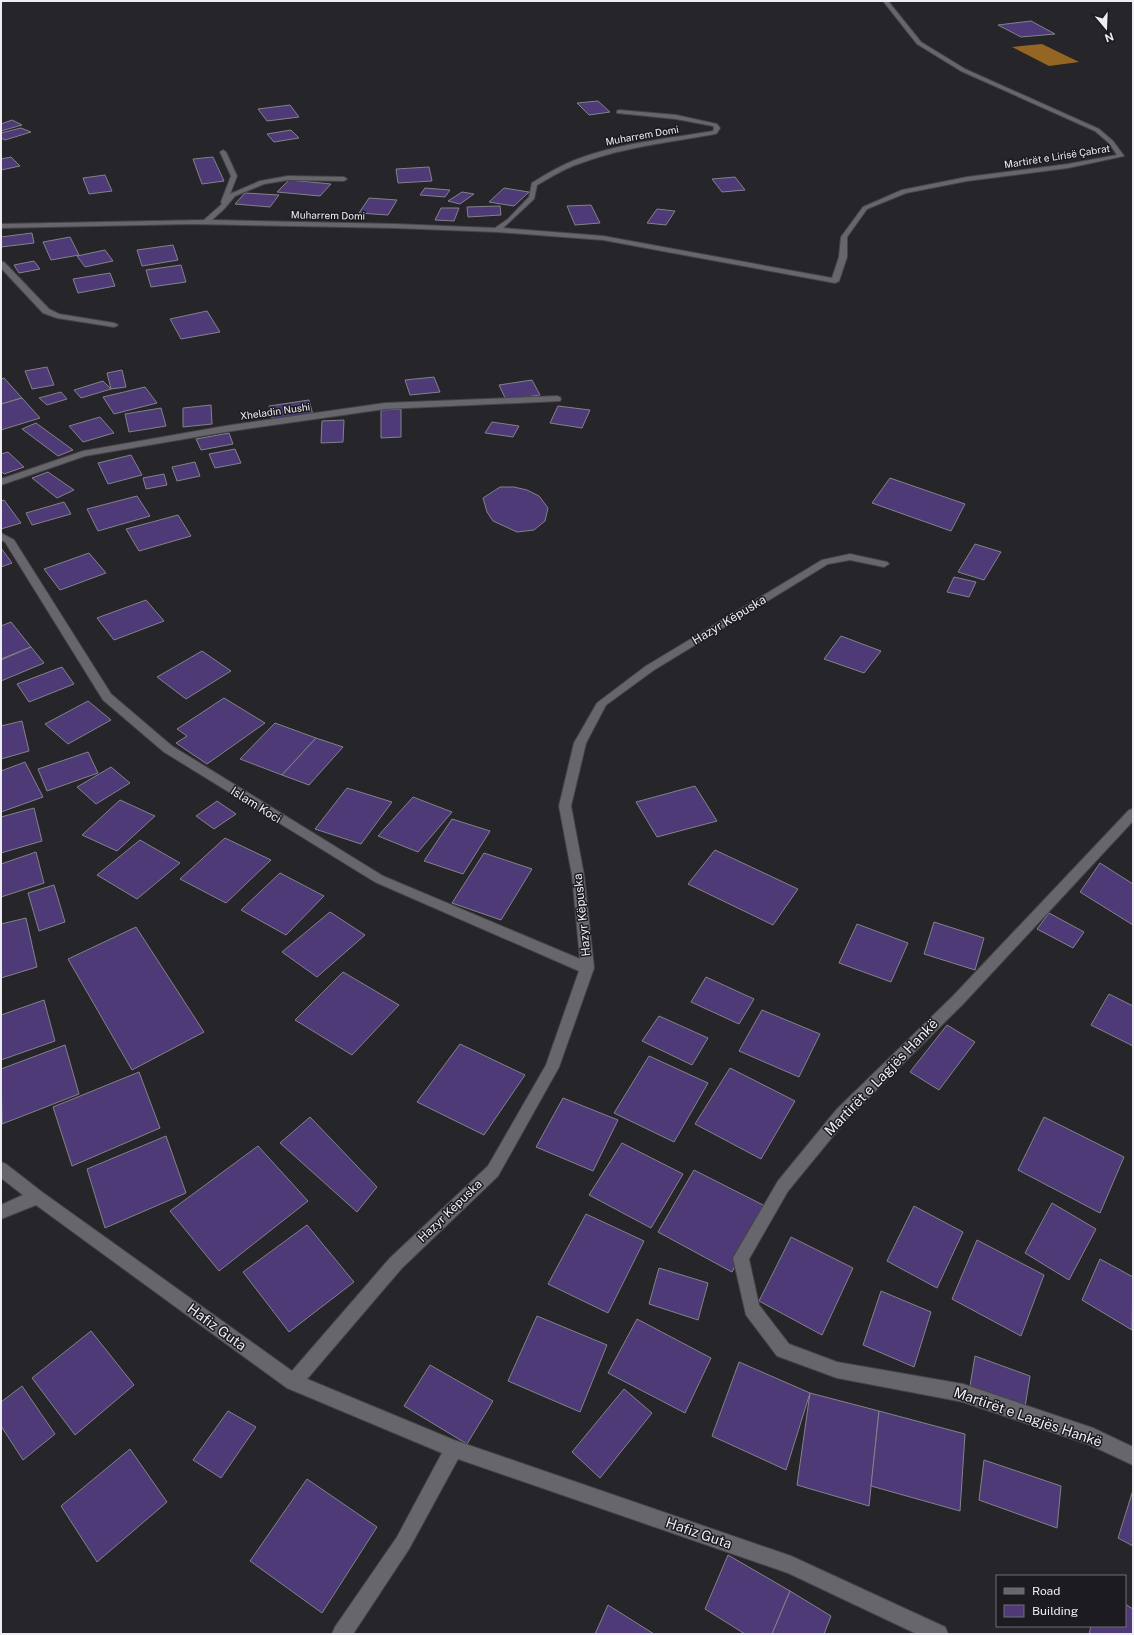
<svg xmlns="http://www.w3.org/2000/svg" width="1134" height="1635" font-family="'Public Sans',sans-serif">
  <style>
    .water { fill: #956524 }
    .building { fill: #4e3a77; stroke: #838288 }
    .lines { fill: none; stroke-linecap: round; stroke-linejoin: round }
    .street-casing { stroke: #454448; stroke-width: 2 }
    .street { fill: #67666c; fill-rule: evenodd }
    .labels { text-anchor: middle; stroke-width: 3; stroke-linejoin: round; paint-order: stroke }
    .far-street-label { font-size: 10px; fill: #eeedf1; stroke: #1c1b20 }
    .street-label { font-size: 12px; fill: #eeedf1; stroke: #1c1b20 }
    .near-street-label { font-size: 14px; fill: #eeedf1; stroke: #1c1b20 }
  </style>
  <rect width="100%" height="100%" fill="#26252a"/>
  <path class="water" d="M1042,44l37,18 -30,4 -37,-19z"/>
  <g class="building">
    <path d="M1031,21l24,13 -34,3 -23,-12z"/>
    <path d="M598,101l12,11 -21,3 -12,-12z"/>
    <path d="M290,105l9,12 -32,4 -9,-12z"/>
    <path d="M12,120l10,5 -21,6v-7z"/>
    <path d="M21,128l10,4 -26,8 -4,-2v-5z"/>
    <path d="M291,130l8,8 -25,4 -7,-8z"/>
    <path d="M11,157l9,9 -19,4v-11z"/>
    <path d="M213,157l11,24 -22,3 -9,-25z"/>
    <path d="M429,167l3,14 -34,2 -2,-14z"/>
    <path d="M105,175l7,16 -23,3 -6,-16z"/>
    <path d="M735,177l10,13 -23,2 -10,-13z"/>
    <path d="M289,180l42,4 -11,12 -43,-4z"/>
    <path d="M425,188l25,2 -5,7 -25,-2z"/>
    <path d="M504,188l25,4 -15,14 -25,-4z"/>
    <path d="M462,192l12,2 -14,10 -12,-3z"/>
    <path d="M245,193l34,2 -9,12 -35,-3z"/>
    <path d="M369,198l28,2 -9,15 -29,-2z"/>
    <path d="M591,205l9,18 -25,2 -8,-19z"/>
    <path d="M500,206l1,9 -33,2 -1,-10z"/>
    <path d="M441,208h18l-5,13 -19,-1z"/>
    <path d="M657,209l18,2 -9,14 -19,-2z"/>
    <path d="M32,233l2,10 -33,4v-10z"/>
    <path d="M70,237l9,18 -28,5 -8,-18z"/>
    <path d="M173,245l5,15 -36,6 -5,-16z"/>
    <path d="M105,250l8,11 -28,6 -8,-11z"/>
    <path d="M34,261l6,8 -21,4 -5,-8z"/>
    <path d="M181,265l5,17 -35,5 -5,-17z"/>
    <path d="M110,273l5,13 -37,7 -5,-14z"/>
    <path d="M207,311l13,21 -39,7 -11,-20z"/>
    <path d="M47,367l7,18 -22,4 -7,-18z"/>
    <path d="M122,370l4,17 -15,2 -4,-16z"/>
    <path d="M434,377l6,15 -30,3 -5,-15z"/>
    <path d="M4,378l18,20 -21,6v-25z"/>
    <path d="M532,380l8,15 -34,5 -7,-15z"/>
    <path d="M103,381l8,8 -30,9 -7,-8z"/>
    <path d="M145,387l12,16 -43,11 -11,-17z"/>
    <path d="M61,392l6,7 -20,6 -8,-7z"/>
    <path d="M22,398l18,20 -39,12v-26z"/>
    <path d="M309,400l4,15 -40,6 -4,-15z"/>
    <path d="M211,405l1,19 -29,3v-19z"/>
    <path d="M558,406l32,4 -8,18 -32,-5z"/>
    <path d="M161,408l5,18 -37,6 -4,-18z"/>
    <path d="M401,409v28l-20,1v-28z"/>
    <path d="M100,417l14,16 -31,9 -14,-16z"/>
    <path d="M344,420l-1,22 -22,1 1,-22z"/>
    <path d="M492,422l27,4 -6,11 -28,-4z"/>
    <path d="M36,423l37,27 -15,6 -36,-27z"/>
    <path d="M229,433l4,11 -32,6 -5,-11z"/>
    <path d="M235,449l6,14 -26,5 -6,-14z"/>
    <path d="M8,452l16,15 -20,7 -3,-3v-17z"/>
    <path d="M131,455l11,20 -34,9 -10,-21z"/>
    <path d="M195,462l5,14 -23,5 -5,-14z"/>
    <path d="M48,472l26,18 -17,8 -25,-20z"/>
    <path d="M164,474l3,11 -21,4 -3,-11z"/>
    <path d="M890,478l75,26 -14,27 -79,-28z"/>
    <path d="M500,487h14l13,3 12,6 9,12 -3,13 -11,9 -17,2 -24,-11 -6,-9 -4,-14z"/>
    <path d="M137,496l13,20 -52,15 -11,-22z"/>
    <path d="M4,500l17,23 -20,6v-28z"/>
    <path d="M64,502l7,12 -39,11 -6,-12z"/>
    <path d="M178,515l13,21 -52,15 -13,-22z"/>
    <path d="M975,544l26,8 -17,28 -26,-8z"/>
    <path d="M1,548l11,15 -11,4z"/>
    <path d="M89,553l17,20 -46,17 -16,-21z"/>
    <path d="M954,577l22,5 -7,15 -22,-5z"/>
    <path d="M146,600l18,21 -50,19 -17,-22z"/>
    <path d="M11,622l20,25 -30,12v-33z"/>
    <path d="M841,636l40,15 -17,22 -40,-14z"/>
    <path d="M31,647l13,16 -43,18v-21z"/>
    <path d="M202,651l29,20 -45,28 -29,-22z"/>
    <path d="M62,667l12,17 -45,18 -12,-18z"/>
    <path d="M224,698l41,25 -58,41 -31,-21 11,-7 -10,-7z"/>
    <path d="M88,701l23,19 -43,24 -23,-20z"/>
    <path d="M22,721l7,30 -28,8v-33z"/>
    <path d="M275,723l41,15 -34,37 -42,-16z"/>
    <path d="M316,738l27,9 -34,38 -27,-10z"/>
    <path d="M88,752l10,21 -51,18 -9,-22z"/>
    <path d="M25,762l18,35 -42,15v-41z"/>
    <path d="M111,767l19,16 -34,21 -19,-17z"/>
    <path d="M695,786l22,35 -60,16 -21,-35z"/>
    <path d="M347,788l45,14 -31,42 -46,-15z"/>
    <path d="M413,797l39,15 -34,40 -40,-16z"/>
    <path d="M120,800l35,16 -38,35 -35,-16z"/>
    <path d="M217,801l19,13 -22,15 -18,-13z"/>
    <path d="M34,808l8,33 -41,12v-36z"/>
    <path d="M452,819l38,12 -27,43 -39,-13z"/>
    <path d="M225,838l46,22 -45,43 -46,-24z"/>
    <path d="M140,840l40,23 -43,36 -40,-24z"/>
    <path d="M715,850l83,39 -25,36 -85,-41z"/>
    <path d="M36,852l8,31 -43,14v-33z"/>
    <path d="M484,853l48,16 -31,51 -49,-17z"/>
    <path d="M1100,863l33,21v41l-53,-33z"/>
    <path d="M280,873l44,23 -38,39 -45,-25z"/>
    <path d="M54,885l11,37 -26,9 -11,-38z"/>
    <path d="M330,912l35,23 -48,42 -35,-25z"/>
    <path d="M1049,913l35,19 -11,16 -36,-19z"/>
    <path d="M26,918l11,49 -36,11v-54z"/>
    <path d="M934,922l50,16 -9,32 -51,-16z"/>
    <path d="M857,924l51,19 -17,39 -52,-19z"/>
    <path d="M136,927l68,105 -72,38 -64,-111z"/>
    <path d="M343,972l56,33 -47,50 -57,-35z"/>
    <path d="M706,977l48,22 -15,25 -48,-22z"/>
    <path d="M1109,994l24,12v40l-42,-21z"/>
    <path d="M44,1000l11,41 -54,19v-45z"/>
    <path d="M762,1010l58,24 -21,43 -60,-26z"/>
    <path d="M659,1016l49,22 -16,27 -50,-24z"/>
    <path d="M947,1025l28,17 -36,48 -29,-18z"/>
    <path d="M460,1044l65,31 -41,60 -67,-33z"/>
    <path d="M65,1045l14,49 -77,30 -1,-55z"/>
    <path d="M649,1056l59,27 -34,59 -60,-29z"/>
    <path d="M730,1068l65,33 -34,58 -66,-35z"/>
    <path d="M139,1072l21,56 -88,38 -19,-59z"/>
    <path d="M563,1098l55,22 -25,51 -57,-24z"/>
    <path d="M310,1117l67,70 -20,25 -77,-69z"/>
    <path d="M1044,1117l80,40 -24,56 -82,-43z"/>
    <path d="M166,1136l20,57 -81,35 -18,-59z"/>
    <path d="M622,1143l61,31 -32,54 -62,-33z"/>
    <path d="M258,1146l50,55 -89,70 -49,-60z"/>
    <path d="M694,1170l73,37 -35,65 -74,-40z"/>
    <path d="M1052,1203l44,26 -27,51 -44,-27z"/>
    <path d="M914,1206l49,26 -26,56 -50,-27z"/>
    <path d="M586,1214l58,27 -36,72 -60,-29z"/>
    <path d="M307,1225l47,57 -65,50 -46,-60z"/>
    <path d="M791,1237l62,31 -31,67 -63,-34z"/>
    <path d="M977,1240l67,35 -23,61 -69,-37z"/>
    <path d="M1100,1259l33,18 -1,53 -50,-30z"/>
    <path d="M659,1268l49,15 -10,37 -49,-16z"/>
    <path d="M881,1291l50,21 -17,55 -51,-22z"/>
    <path d="M537,1316l70,29 -27,67 -72,-31z"/>
    <path d="M637,1319l74,39 -26,55 -77,-40z"/>
    <path d="M91,1331l43,54 -59,50 -43,-57z"/>
    <path d="M975,1356l55,20 -5,31 -55,-21z"/>
    <path d="M739,1362l71,31 -24,77 -74,-34z"/>
    <path d="M430,1365l63,36 -26,43 -63,-38z"/>
    <path d="M22,1386l33,48 -32,26 -22,-34v-24z"/>
    <path d="M624,1389l28,24 -52,65 -28,-26z"/>
    <path d="M810,1393l69,18 -10,95 -72,-21z"/>
    <path d="M228,1411l28,16 -35,51 -28,-18z"/>
    <path d="M879,1411l86,23 -5,77 -89,-25z"/>
    <path d="M130,1449l37,53 -70,60 -36,-56z"/>
    <path d="M984,1460l77,26 -4,42 -78,-28z"/>
    <path d="M307,1479l70,48 -55,86 -72,-52z"/>
    <path d="M1133,1490v56l-15,-8z"/>
    <path d="M728,1555l62,36 -18,43h-27l-40,-25z"/>
    <path d="M790,1591l41,25 -7,18h-52z"/>
    <path d="M1125,1604l8,5v25h-44l2,-8h34z"/>
    <path d="M608,1605l46,29h-59z"/>
  </g>
  <g class="lines">
    <defs>
      <g id="street">
        <path d="M883,1h5l33,41 44,27 134,60 14,12 11,15 -56,12 -101,13 -61,12 -39,16 -20,28v20l-8,24 -4,2 -232,-43 -106,-8 -102,-4 -203,-4 -191,4v-4l203,-4 18,-16 -1,-2 10,-26 -11,-24 3,-2 3,2 11,24 -7,18 30,-13 28,-5 56,1 3,2 -3,2 -56,-1 -24,4 -29,12 -11,13 -12,11 183,4 100,4 13,-9 21,-22 3,-14c14,-9 28,-17 43,-23 44,-17 92,-21 138,-29l1,-3 -1,-2 -37,-7 -59,-6v-2l2,-1 57,5 41,9 3,4 -3,5 -2,1c-45,8 -91,13 -134,29 -16,5 -30,14 -44,22l-3,14 -31,29 100,8 229,42 7,-21 2,-20 22,-30 39,-17 65,-13 101,-13 49,-9 -8,-12 -14,-12 -134,-60 -44,-27z"/>
        <path d="M1,262h3l45,47 10,5 55,9 4,2 -4,2 -57,-9 -14,-5 -42,-45z"/>
        <path d="M557,396l3,1 1,2 -1,2 -175,8 -160,23 -140,24 -84,29v-6l82,-28 142,-25 160,-23z"/>
        <path d="M1,533l13,7 97,154 61,52 211,130 197,83 -8,-84 -13,-69 15,-63 23,-40 49,-37 176,-106 28,-6 37,8 2,2 -5,3 -34,-7 -22,4 -174,106 -48,35 -20,38 -15,63 13,69 10,93 -35,99 -61,109 -96,92 -95,111 147,61 337,116 154,71 3,7h-31l-129,-61 -330,-114 -49,90 -56,85h-21l3,-7 62,-90 45,-84 -155,-65 -251,-183 -35,14v-14l22,-10 -22,-17v-16l5,2 36,28 250,179 98,-113 98,-92 58,-101 33,-94 -204,-89 -211,-130 -61,-52 -98,-158 -4,-2z"/>
        <path d="M1133,809v12l-170,183 -116,115 -59,72 -39,68 10,46 30,39 48,18 126,22 130,44 40,19v18l-43,-20 -127,-43 -126,-24 -60,-22 -31,-41 -13,-57 45,-77 59,-72 116,-113 176,-186z"/>
      </g>
    </defs>
    <use href="#street" class="street-casing"/>
    <use href="#street" class="street"/>
  </g>
  <g class="labels">
    <g class="far-street-label">
      <text transform="translate(642 135) rotate(-10)" y="4">Muharrem Domi</text>
      <text transform="translate(1057 156) rotate(-9)" y="4">Martirët e Lirisë Çabrat</text>
      <text transform="translate(328 215) rotate(1)" y="4">Muharrem Domi</text>
      <text transform="translate(275 411) rotate(-8)" y="4">Xheladin Nushi</text>
    </g>
    <g class="street-label">
      <text transform="translate(729 620) rotate(-31)" y="4">Hazyr Këpuska</text>
      <text transform="translate(256 805) rotate(32)" y="4">Islam Koci</text>
      <text transform="translate(582 915) rotate(-96)" y="4">Hazyr Këpuska</text>
      <text transform="translate(450 1211) rotate(-44)" y="4">Hazyr Këpuska</text>
    </g>
    <g class="near-street-label">
      <text transform="translate(881 1077) rotate(-46)" y="5">Martirët e Lagjës Hankë</text>
      <text transform="translate(217 1327) rotate(36)" y="5">Hafiz Guta</text>
      <text transform="translate(1028 1417) rotate(19)" y="5">Martirët e Lagjës Hankë</text>
      <text transform="translate(699 1533) rotate(19)" y="5">Hafiz Guta</text>
    </g>
  </g>
  <rect width="1134" height="1635" fill="none" stroke="#eeedf1" stroke-width="4"/>
  <rect x="996" y="1575" width="130" height="52" fill="#1c1b20" stroke="#706f74"/>
  <rect x="1004" y="1588" width="20" height="6" fill="#67666c" stroke="#706f74"/>
  <text x="1032" y="1595" font-size="12" fill="#eeedf1">Road</text>
  <rect x="1004" y="1605" width="20" height="12" fill="#4e3a77" stroke="#706f74"/>
  <text x="1032" y="1615" font-size="12" fill="#eeedf1">Building</text>
  <g transform="translate(1106 28) rotate(161)" stroke="#1c1b20" stroke-width="3" paint-order="stroke">
  <path d="M0-3L7 15L0 10L-7 15Z" fill="#eeedf1"/>
  <text y="-6" font-size="11" font-weight="bold" text-anchor="middle" fill="#eeedf1">N</text>
  </g>
</svg>
